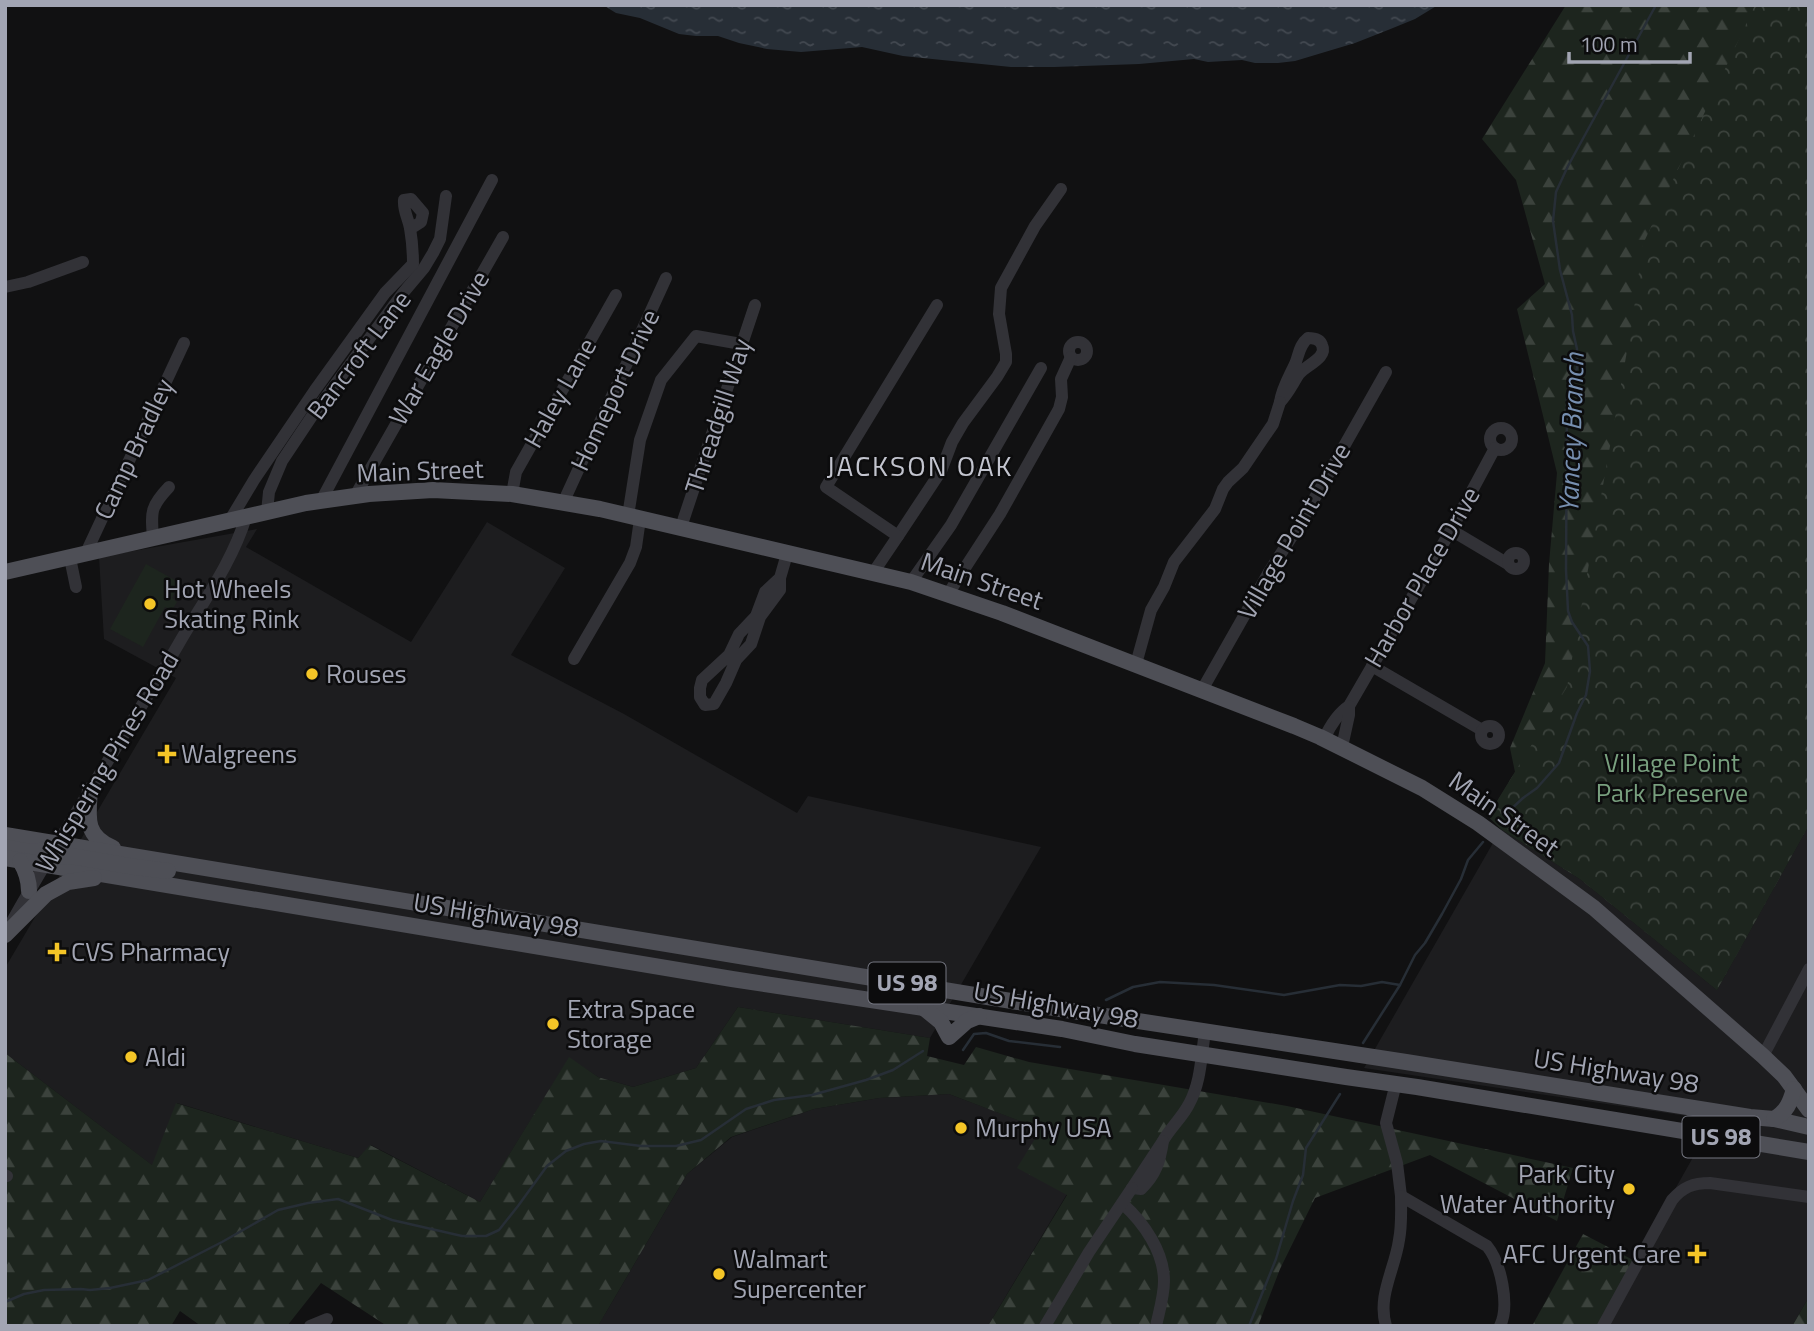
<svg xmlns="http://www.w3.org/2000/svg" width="1814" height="1331" font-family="'Titillium Web',sans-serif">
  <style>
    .built { fill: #1d1d1f }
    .grass { fill: #1d251e }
    .forest { fill: url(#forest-firs) }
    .park { fill: url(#park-crowns) }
    .water { fill: url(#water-ripples) }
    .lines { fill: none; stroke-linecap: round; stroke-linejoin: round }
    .stream { stroke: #272e36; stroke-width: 2.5 }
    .minor { stroke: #323237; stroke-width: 12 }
    .major { stroke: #4e4f56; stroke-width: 16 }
    .poi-dot { fill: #f4c527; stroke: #0c0c0d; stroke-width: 2.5 }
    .labels { text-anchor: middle; stroke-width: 5; stroke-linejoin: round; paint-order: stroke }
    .shield { fill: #0c0c0d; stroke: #757781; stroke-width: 2 }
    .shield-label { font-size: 24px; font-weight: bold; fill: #a2a5b3 }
    .street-label { font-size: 26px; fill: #a2a5b3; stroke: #0c0c0d }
    .poi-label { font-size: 26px; fill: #a2a5b3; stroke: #0c0c0d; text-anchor: start }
    .park-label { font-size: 26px; fill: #789f7e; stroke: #0c0c0d }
    .water-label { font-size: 28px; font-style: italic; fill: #778fb0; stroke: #0c0c0d }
    .neighbourhood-label { font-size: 28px; letter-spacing: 2px; fill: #c3c5cf; stroke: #0c0c0d }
  </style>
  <defs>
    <pattern id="forest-firs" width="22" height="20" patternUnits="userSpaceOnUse" patternTransform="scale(1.75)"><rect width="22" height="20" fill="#1d251e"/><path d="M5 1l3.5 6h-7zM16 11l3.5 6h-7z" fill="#3b423c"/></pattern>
    <pattern id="park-crowns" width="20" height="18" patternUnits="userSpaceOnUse" patternTransform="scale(1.75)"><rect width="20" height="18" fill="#1d251e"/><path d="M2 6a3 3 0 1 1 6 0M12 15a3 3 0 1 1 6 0" fill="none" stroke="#3b423c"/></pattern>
    <pattern id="water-ripples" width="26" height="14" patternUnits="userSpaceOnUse" patternTransform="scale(1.75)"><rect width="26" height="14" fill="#272e36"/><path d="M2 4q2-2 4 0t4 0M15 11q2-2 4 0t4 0" fill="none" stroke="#434951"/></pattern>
  </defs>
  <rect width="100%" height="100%" fill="#111112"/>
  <g class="built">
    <path d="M487,522l78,46 -54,87 113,59 173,99 11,-17 233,51 -111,191 -192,-31 -42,61 -63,19 -35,-10 -29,-19 -89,144 -109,-57 -13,13 -181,-55 -24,63 -148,-113v-85l171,-290 -72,-39 -5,-82 158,-28 -11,18 165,95z"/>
    <path d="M1809,825v472l-17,29h-194l116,-206 -350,-52 137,-239 79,50 137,111z"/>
    <path d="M949,1094l93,35 25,65 -79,132h-390l89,-152 45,-37 82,-28 65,-11z"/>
  </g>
  <path class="grass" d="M146,564l34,19 -8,15 5,4 -5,8 -7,-3 -22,40 -33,-18z"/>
  <g class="forest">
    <path d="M1566,5h243v820l-92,165 -137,-111 -79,-50 -13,-13 27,-44 -5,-24 35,-85 4,-99 8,-91 -40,-164 28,-25 -29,-104 -34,-41z"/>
    <path d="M738,1007l192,31 -3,18 37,9 12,-18 53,15 258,44 286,62 -16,53 -127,-66 -115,43 -35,71 -22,57h-270l79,-131 -50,-27 24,-39 -92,-35 -70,4 -65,11 -83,28 -44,37 -89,152h-211l-66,-43 -34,43h-86l-21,-15 -9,15h-166v-273l147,112 24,-62 182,55 12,-13 110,57 89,-145 29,20 35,10 63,-19z"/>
    <path d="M1583,1234l52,27 -37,65h-66z"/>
    <path d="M1809,1297v29h-17z"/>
  </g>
  <path class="park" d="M1755,5h54v820l-92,165 -137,-111 -79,-50 -13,-13 79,-129 65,-364 11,-79z"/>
  <path class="water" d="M603,5h835l-23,14 -27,11 -33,13 -60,18 -17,2h-23l-13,-3 -34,2 -14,-3 -55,5 -85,3h-43l-108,-11 -41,-9 -61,5 -34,-3 -28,-6 -21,-7h-22l-17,-2 -39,-16 -24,-5z"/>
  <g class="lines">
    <g class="stream">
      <path d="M1508,812l15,-14 14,-10 22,-25 18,-50 9,-18 4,-24 -2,-25 -16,-24 -4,-11 -2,-41 1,-171 10,-31v-19l-4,-18 -1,-16 -12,-45 -7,-49 3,-29 12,-26 88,-161"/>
      <path d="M1106,1000l27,-13 27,-5 54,3 70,10 56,-10 21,1 21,-4 18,3 15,-30 10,-12 17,-29 19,-35 7,-19 15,-18"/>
      <path d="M1363,1043l37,-58"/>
      <path d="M963,1050l11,-16 12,-1 23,8 51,6"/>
      <path d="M5,1302l19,-8 20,-4 37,-1 9,1 20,-2 38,-8 74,-38 56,-32 30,-7 30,-4 54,21 70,16h24l13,-6 19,-24 29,-40 19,-15 18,-7 17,-3 40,5h35l25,-6 45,-31 28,-9 38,-5 54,-15 27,-10 30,-19"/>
      <path d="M1249,1326l27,-67 17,-58 10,-26 3,-27 34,-54"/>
    </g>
    <g class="minor">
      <path d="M5,287l23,-5 55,-20"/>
      <path d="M1308,338c6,0 12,1 14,7 6,13 -16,20 -23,29 -6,9 -11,20 -19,28 2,-14 9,-25 15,-38 4,-9 4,-19 13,-26z"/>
      <circle cx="1078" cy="351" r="9"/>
      <circle cx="1501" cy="439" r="11"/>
      <path d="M512,494l4,-22 100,-177"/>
      <path d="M355,496l148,-259"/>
      <path d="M321,501l171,-321"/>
      <path d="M563,503l103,-225"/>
      <path d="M267,512l2,-20 13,-31 32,-48 89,-120 21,-25 9,-15 7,-14 6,-43"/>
      <path d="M628,516l12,-76 21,-60 35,-44 45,8"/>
      <path d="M230,520l24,-40 61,-90 70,-97 28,-29c0,-12 -1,-24 -3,-36 -2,-10 -7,-18 -6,-28l7,-1 12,14 -2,9 -11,7"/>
      <path d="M681,527l74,-222"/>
      <path d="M1451,530l57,34"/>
      <path d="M898,536l43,-65 11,-29 11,-19 34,-46 9,-15v-8l-7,-40 2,-26 34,-62 26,-37"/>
      <path d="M153,538c-2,-26 -3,-31 16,-51"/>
      <circle cx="1516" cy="561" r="8"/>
      <path d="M85,555l99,-212"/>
      <path d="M70,558l6,29"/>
      <path d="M873,573l25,-37 -72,-49 111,-182"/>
      <path d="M780,578l-15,14 -9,24 -17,18 -10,21 -27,25 -2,8v9l5,8 9,-1 12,-21 10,-23 15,-16 9,-27 20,-27v-12l7,-24"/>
      <path d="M911,582l40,-57 90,-157"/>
      <path d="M948,594l52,-80 59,-105 3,-12 -1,-18 10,-22"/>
      <path d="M574,659l56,-96 6,-16 4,-28"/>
      <path d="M1136,664l15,-54 13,-23 10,-25 41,-53 8,-20 5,-7 15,-14 30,-44 7,-22"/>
      <path d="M1372,666l110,64"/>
      <path d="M1202,690l67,-118 31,-48 86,-152"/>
      <circle cx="1490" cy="735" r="9"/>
      <path d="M1324,739c6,-13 13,-25 25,-33l102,-176 44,-82"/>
      <path d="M1342,747l7,-32v-9"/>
      <path d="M10,925c53,-95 113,-186 168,-280 24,-42 54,-82 68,-128"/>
      <path d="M1763,1056l46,-87"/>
      <path d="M1396,1083l-10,40 11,40 4,33"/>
      <path d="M1163,1141c7,-13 19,-23 26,-37 12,-22 12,-47 16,-72"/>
      <path d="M1163,1141c-3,20 -7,34 -22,48l-9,-1z"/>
      <path d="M5,1175l2,1"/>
      <path d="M1123,1204c21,19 41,48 41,77 0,15 -5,31 -8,45"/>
      <path d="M310,1326l17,-7"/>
      <path d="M1045,1326l44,-74 43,-64"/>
      <path d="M1386,1326c-9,-30 9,-57 13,-86 3,-15 2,-29 2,-44l86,50c14,17 23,60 13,80"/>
      <path d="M1603,1326l69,-126c11,-13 21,-17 38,-17l99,14"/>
    </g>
    <g class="major">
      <path d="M5,572l301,-69 63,-9 64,-4 79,4 88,15 311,73 91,31 292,113 26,11 102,51 56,35 116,85 169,148 21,20 25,34"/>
      <path d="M90,790c-2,27 -6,46 23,58"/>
      <path d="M5,835l1061,175 340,52 344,55 24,2 35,8"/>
      <path d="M5,847c21,4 34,10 52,-5"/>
      <path d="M5,858l727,121 330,50 73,15 211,33 71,10 392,65"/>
      <path d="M20,861c6,10 9,18 9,30"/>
      <path d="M46,863l10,-6 15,-1 64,11 33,4"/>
      <path d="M5,935l41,-41 22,-12 26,-4"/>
      <path d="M925,1009l16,13 8,15 18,-16 12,-5"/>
      <path d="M1774,1119c13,-8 16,-16 20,-30"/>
    </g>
  </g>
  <g class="poi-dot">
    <circle cx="150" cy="604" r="7"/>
    <circle cx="312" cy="674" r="7"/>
    <path d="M163.5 743.5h7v7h7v7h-7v7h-7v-7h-7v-7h7z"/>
    <path d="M53.5 941.5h7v7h7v7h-7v7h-7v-7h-7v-7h7z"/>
    <circle cx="553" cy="1024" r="7"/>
    <circle cx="131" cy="1057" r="7"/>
    <circle cx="961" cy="1128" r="7"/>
    <circle cx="1629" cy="1189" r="7"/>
    <path d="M1693.5 1243.5h7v7h7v7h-7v7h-7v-7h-7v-7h7z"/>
    <circle cx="719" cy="1274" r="7"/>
  </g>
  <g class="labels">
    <g class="shield">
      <rect x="868.5" y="962.5" width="77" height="41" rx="5"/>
      <rect x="1682.5" y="1116.5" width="77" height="41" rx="5"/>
    </g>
    <g class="shield-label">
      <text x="907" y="991">US 98</text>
      <text x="1721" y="1145">US 98</text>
    </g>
    <g class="street-label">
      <text transform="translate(439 348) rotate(-60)" y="9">War Eagle Drive</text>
      <text transform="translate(359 355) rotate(-53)" y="9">Bancroft Lane</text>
      <text transform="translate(615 390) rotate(-65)" y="9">Homeport Drive</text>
      <text transform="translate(560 393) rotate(-61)" y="9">Haley Lane</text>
      <text transform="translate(718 416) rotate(-72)" y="9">Threadgill Way</text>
      <text transform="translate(134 449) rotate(-65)" y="9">Camp Bradley</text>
      <text transform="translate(420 471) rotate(-2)" y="9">Main Street</text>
      <text transform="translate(1294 531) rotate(-60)" y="9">Village Point Drive</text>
      <text transform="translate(1422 577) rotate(-60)" y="9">Harbor Place Drive</text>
      <text transform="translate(982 581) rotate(19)" y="9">Main Street</text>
      <text transform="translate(107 762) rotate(-59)" y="9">Whispering Pines Road</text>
      <text transform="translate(1504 814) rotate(35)" y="9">Main Street</text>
      <text transform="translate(496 915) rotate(9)" y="9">US Highway 98</text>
      <text transform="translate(1056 1005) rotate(10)" y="9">US Highway 98</text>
      <text transform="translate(1616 1071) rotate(9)" y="9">US Highway 98</text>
    </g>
    <g class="poi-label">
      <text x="164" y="598">Hot Wheels<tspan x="164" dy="30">Skating Rink</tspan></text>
      <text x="326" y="683">Rouses</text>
      <text x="181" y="763">Walgreens</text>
      <text x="71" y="961">CVS Pharmacy</text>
      <text x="567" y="1018">Extra Space<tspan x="567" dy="30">Storage</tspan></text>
      <text x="145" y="1066">Aldi</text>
      <text x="975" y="1137">Murphy USA</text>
      <text x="1615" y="1183" text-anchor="end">Park City<tspan x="1615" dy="30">Water Authority</tspan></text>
      <text x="1681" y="1263" text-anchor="end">AFC Urgent Care</text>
      <text x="733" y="1268">Walmart<tspan x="733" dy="30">Supercenter</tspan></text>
    </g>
    <g class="park-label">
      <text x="1672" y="772">Village Point<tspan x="1672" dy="30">Park Preserve</tspan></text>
    </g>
    <g class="water-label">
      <text transform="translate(1571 433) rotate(-88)" y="10">Yancey Branch</text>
    </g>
    <g class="neighbourhood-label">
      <text x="920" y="476">JACKSON OAK</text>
    </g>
  </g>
  <rect width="1814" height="1331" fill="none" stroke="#a2a5b3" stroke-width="14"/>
  <path d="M1569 52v10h121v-10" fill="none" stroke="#a2a5b3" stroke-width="3.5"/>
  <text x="1580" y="52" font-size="21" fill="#a2a5b3" stroke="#0c0c0d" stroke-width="5" paint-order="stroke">100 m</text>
</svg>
